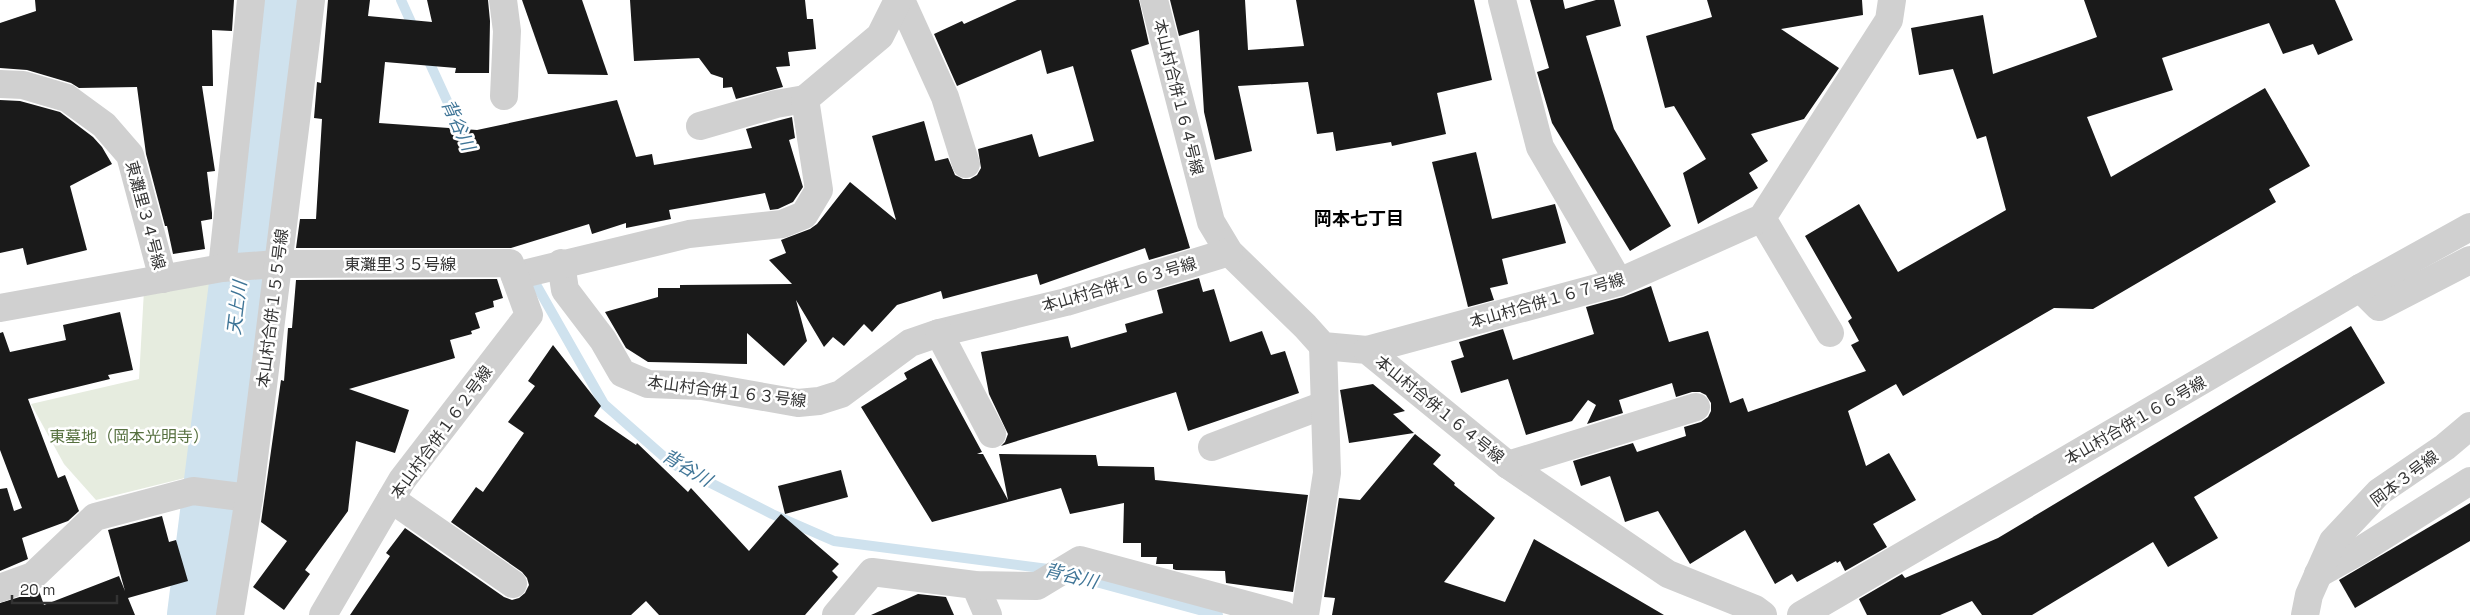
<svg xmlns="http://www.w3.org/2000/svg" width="2470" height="615" font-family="'Space Grotesk','Noto Sans JP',sans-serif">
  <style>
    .green { fill: #e6ecdf }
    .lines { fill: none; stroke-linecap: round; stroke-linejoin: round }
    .stream { stroke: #cfe2ee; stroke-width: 10 }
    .river { stroke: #cfe2ee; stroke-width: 62 }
    .building { fill: #1a1a1a }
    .minor { stroke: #d0d0d0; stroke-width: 28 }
    .labels { text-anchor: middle; stroke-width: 5; stroke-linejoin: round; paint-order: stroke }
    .street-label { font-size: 16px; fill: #333; stroke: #fff }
    .park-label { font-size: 16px; fill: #56703f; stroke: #fff }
    .water-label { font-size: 18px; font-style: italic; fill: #3f7597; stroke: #fff }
    .neighbourhood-label { font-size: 18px; font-weight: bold; fill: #000; stroke: #fff }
  </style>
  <rect width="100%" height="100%" fill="#fff"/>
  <path class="green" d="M220,278l-27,198 -97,24 -32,-36 -33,-60 108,-25 5,-89z"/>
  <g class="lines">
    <g class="stream">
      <path d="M401,0l14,31"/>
      <path d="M426,55l39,85"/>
      <path d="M530,274l74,130 67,59 101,51 62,27 214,28 170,46"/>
    </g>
    <path class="river" d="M198,615l78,-615"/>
  </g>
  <g class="building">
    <path d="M35,0h199l-2,31 -20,-1 1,56h-11l13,85 -8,1 5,41v6l-11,2 4,28 -32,5 -6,-28h-2l-19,-72 -9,-67 -58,1 -8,-5 -44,-13 -27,-2v-45l36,-12z"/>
    <path d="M328,0h42l-2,16 64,6 -5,-22h61l2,21 -1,52h-34l1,-5 -71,-6 -6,61 98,7 140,-30 19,57 16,-3 2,11 98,-17 -6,-19 46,-12 3,21 -6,2 14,47 -10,15 -15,7 -8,1 -5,-17 -96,17 2,9 -45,9v-5l-34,11 -3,-10 -78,24h-215l4,-29h16l6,-100 -8,-1 3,-36 4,1z"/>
    <path d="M522,0h60l26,75 -60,-1z"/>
    <path d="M630,0h175l2,19h6l3,30 -28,3 2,14 -14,1 7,20 -47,12 -4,-12 -9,1v-10l-12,-4 -12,-16 -65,3z"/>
    <path d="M1017,0h122l10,44 -18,6 59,198 -41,12 -4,-12 -105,37 -3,-11 -94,25 -2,-8 -44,14 -25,27 -8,-8 -20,22 -11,-9 -9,10 -28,-47 11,41 -23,25 -37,-33v31l-99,-2 -22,-14 -21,-36 53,-15v-9h22v-3l112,-1 -23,-24 17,-7 -5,-13 29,-11 7,-5 33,-42 46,38 -24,-84 52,-15 11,40 13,-3 7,17 8,4h7l7,-4 4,-7 -3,-19 54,-15 7,23 55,-16 -21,-75 -26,8 -6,-24 -84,36 -23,-52 28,-13 2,3z"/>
    <path d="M1170,0h75l3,50 56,-4 -8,-46h178l18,80 -55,13 9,41 -54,12 -1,-4 -55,9 -3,-19 -16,2 -9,-52 -70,4 14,65 -37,9 -11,-48 -5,-82 -20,6z"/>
    <path d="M1530,0h33l2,9 31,-9h18l7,26 -35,10 28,93 57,97 -41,25 -78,-128 -15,-51 12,-4z"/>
    <path d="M1707,0h155l1,15 -82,14 58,39 -35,51 -53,15 17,27 -19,12 9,15 -60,36 -15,-51 23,-14 -32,-53 -9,2 -19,-72 66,-19z"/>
    <path d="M2084,0h251l18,40 -35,15 -5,-11 -30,10 -14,-31 -107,35 11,32 -86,27 24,60 154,-89 45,78 -41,23 7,13 -183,107 -39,-1 -151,88 -7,-12 -48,27 18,55 23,-13 27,47 -43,24 14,23 -42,24 -5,-10 -3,2 -1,-2 -39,21 -5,-8 -17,10 -30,-54 -55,34 -32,-53 -33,11 -15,-46 -29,10 -8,-25 60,-18 4,9 49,-16 -2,-9 17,-5 7,-5 3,-6v-8l-5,-8 -6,-3h-8l-16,5 -4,-14 -53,17 4,13 -36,11 9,-19 -8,-5 -16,21 -46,14 -18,-56 -47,14 -10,-32 13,-4 -5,-15 44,-13 10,31 81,-26 -8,-27 37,-10 28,-11 18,56 39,-11 22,72 13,-5 5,14 118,-41 -15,-26 8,-4 -11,-20 4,-3 -47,-82 54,-32 39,68 108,-62 -20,-74 -9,3 -24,-70 -34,6 -8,-47 72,-13 10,59 104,-37z"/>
    <path d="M0,100l20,1 40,11 33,25 9,10 10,17 -42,22 17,64 -60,15 -4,-17 -23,5z"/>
    <path d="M1476,152l16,67 63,-15 11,39 -64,16 6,25 -18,4 4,12 -26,7 -36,-145z"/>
    <path d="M1199,278l4,14 11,-3 16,53 32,-11 9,24 14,-4 14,42 -111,38 -12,-39 -175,54 4,-4 3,-8 -19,-40 -8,-42 87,-16 3,12 56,-16 -2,-8 38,-11 -6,-23z"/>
    <path d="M497,279l6,19 -10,3 1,6 -19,6 5,15 -9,3 1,3 -22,6 5,18 -106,31 60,21 -14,43 -39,-12 -8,70 -43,59 5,4 -26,36 -31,-23 34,-46 -26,-19 20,-142 3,1 4,-53h4l4,-48z"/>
    <path d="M120,312l13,58 -25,5 2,4 -82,20 30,79 7,-3 14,36 -11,10 -46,17 6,21 -28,12v-82l7,-1 7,23 8,-3 -22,-58v-117l3,-1 7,20 56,-12 -3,-15z"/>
    <path d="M2351,326l34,57 -191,114 24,41 -50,29 -15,-25 -121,73h-50l-10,-14 -32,14h-73l-8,-16 43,-25 3,4 93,-40z"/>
    <path d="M553,345l48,61 -7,10 42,29 1,-2 51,49 3,-4 58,63 32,-37 58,50 -7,7 6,6 -33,38h-146l-13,-14 -15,14h-281l40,-59 -4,-3 19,-25 99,69 8,3 7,-2 6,-5 4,-8 -2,-7 -5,-6 -71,-50 25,-35 7,5 41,-59 -16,-11 27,-36 -7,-5z"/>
    <path d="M931,358l51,94 -5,2h6l25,46 -9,-46 97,1 2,11 56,1 1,13 153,15 -15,97 -67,-9 -1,-12 -49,-1 -3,-1v-5h-17l1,-7h-16v-14h-18l1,-40 -54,11 -9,-26 -129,34 -71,-115 46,-28 -3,-6z"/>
    <path d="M1373,384l32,27 -12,3 21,19 -65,10 -9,-53z"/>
    <path d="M1415,434l26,21 -8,9 22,19 -1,2 41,33 -51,64 61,20 29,-63 130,76h-332l3,-17 -11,-1 15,-99 21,2z"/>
    <path d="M841,470l7,27 -63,17 -7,-28z"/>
    <path d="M2470,503v38l-115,67 -16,-28z"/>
    <path d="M162,516l7,26 7,-2 12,41 -60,17 7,17h-135v-12l39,-12 5,14 75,-29 6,15 -17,-61z"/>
    <path d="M918,594l28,3 8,18h-83z"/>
  </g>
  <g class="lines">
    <g class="minor">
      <path d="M503,0l4,31 -3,65"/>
      <path d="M901,0l44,97 21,67"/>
      <path d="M1154,0l57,222 18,30 76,74 18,20 44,4 141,115 160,109 87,35 8,6"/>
      <path d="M1502,0l38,147 79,135"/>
      <path d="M0,84l23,1 44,13 37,27 26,30 33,124"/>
      <path d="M700,126l76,-22 29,-5"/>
      <path d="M1762,218l68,115"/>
      <path d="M561,263l4,27 38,50 19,33 26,11 54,2 96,17 21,-2 22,-7 69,-51 29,-10 127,-31 163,-50"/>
      <path d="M222,268l29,-268"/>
      <path d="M515,276l174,-42 93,-10 22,-9 15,-25 -14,-91 75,-63 18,-36"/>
      <path d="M2360,288l19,19 91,-47"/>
      <path d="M0,308l222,-40 55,-4 233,-1 19,52 -127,165 -79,135"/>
      <path d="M939,333l53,101"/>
      <path d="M1367,350l252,-68 143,-64 127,-198 3,-20"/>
      <path d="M1212,447l112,-42"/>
      <path d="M1508,465l188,-58"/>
      <path d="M391,499l122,85"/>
      <path d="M2318,574l43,-24 109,-69"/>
      <path d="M975,585l13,30"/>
      <path d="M0,588l33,-12 62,-59 98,-26 56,7"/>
      <path d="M230,615l19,-117 62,-498"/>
      <path d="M836,615l36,-43 103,13 62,1 43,-26 204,55"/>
      <path d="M1305,615l22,-142 -4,-127"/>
      <path d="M1801,615l559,-327 110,-61"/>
      <path d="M2305,615l4,-20 24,-54 46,-49 66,-45 25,-21"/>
    </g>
  </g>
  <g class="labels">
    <g class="street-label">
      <text transform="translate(1179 97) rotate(76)" y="6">本山村合併１６４号線</text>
      <text transform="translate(146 215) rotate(75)" y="6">東灘里３４号線</text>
      <text x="400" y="270">東灘里３５号線</text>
      <text transform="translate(1119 284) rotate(-16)" y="6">本山村合併１６３号線</text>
      <text transform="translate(1547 300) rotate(-16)" y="6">本山村合併１６７号線</text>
      <text transform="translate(272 308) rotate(-83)" y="6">本山村合併１５５号線</text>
      <text transform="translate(727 391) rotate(7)" y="6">本山村合併１６３号線</text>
      <text transform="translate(1440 409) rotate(39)" y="6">本山村合併１６４号線</text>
      <text transform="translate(2135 420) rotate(-30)" y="6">本山村合併１６６号線</text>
      <text transform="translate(441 432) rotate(-54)" y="6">本山村合併１６２号線</text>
      <text transform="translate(2404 478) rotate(-37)" y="6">岡本３号線</text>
    </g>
    <g class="park-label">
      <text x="129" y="442">東墓地（岡本光明寺）</text>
    </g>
    <g class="water-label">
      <text transform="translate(458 125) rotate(65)" y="6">背谷川</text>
      <text transform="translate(237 308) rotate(-83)" y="6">天上川</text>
      <text transform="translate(687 468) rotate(31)" y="6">背谷川</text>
      <text transform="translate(1071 576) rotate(14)" y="6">背谷川</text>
    </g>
    <g class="neighbourhood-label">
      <text x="1359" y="225">岡本七丁目</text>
    </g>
  </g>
  <path d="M12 595v8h105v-8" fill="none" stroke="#333333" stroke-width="2.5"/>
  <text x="20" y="595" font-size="15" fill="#333333" stroke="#ffffff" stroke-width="4" paint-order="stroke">20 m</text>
</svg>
